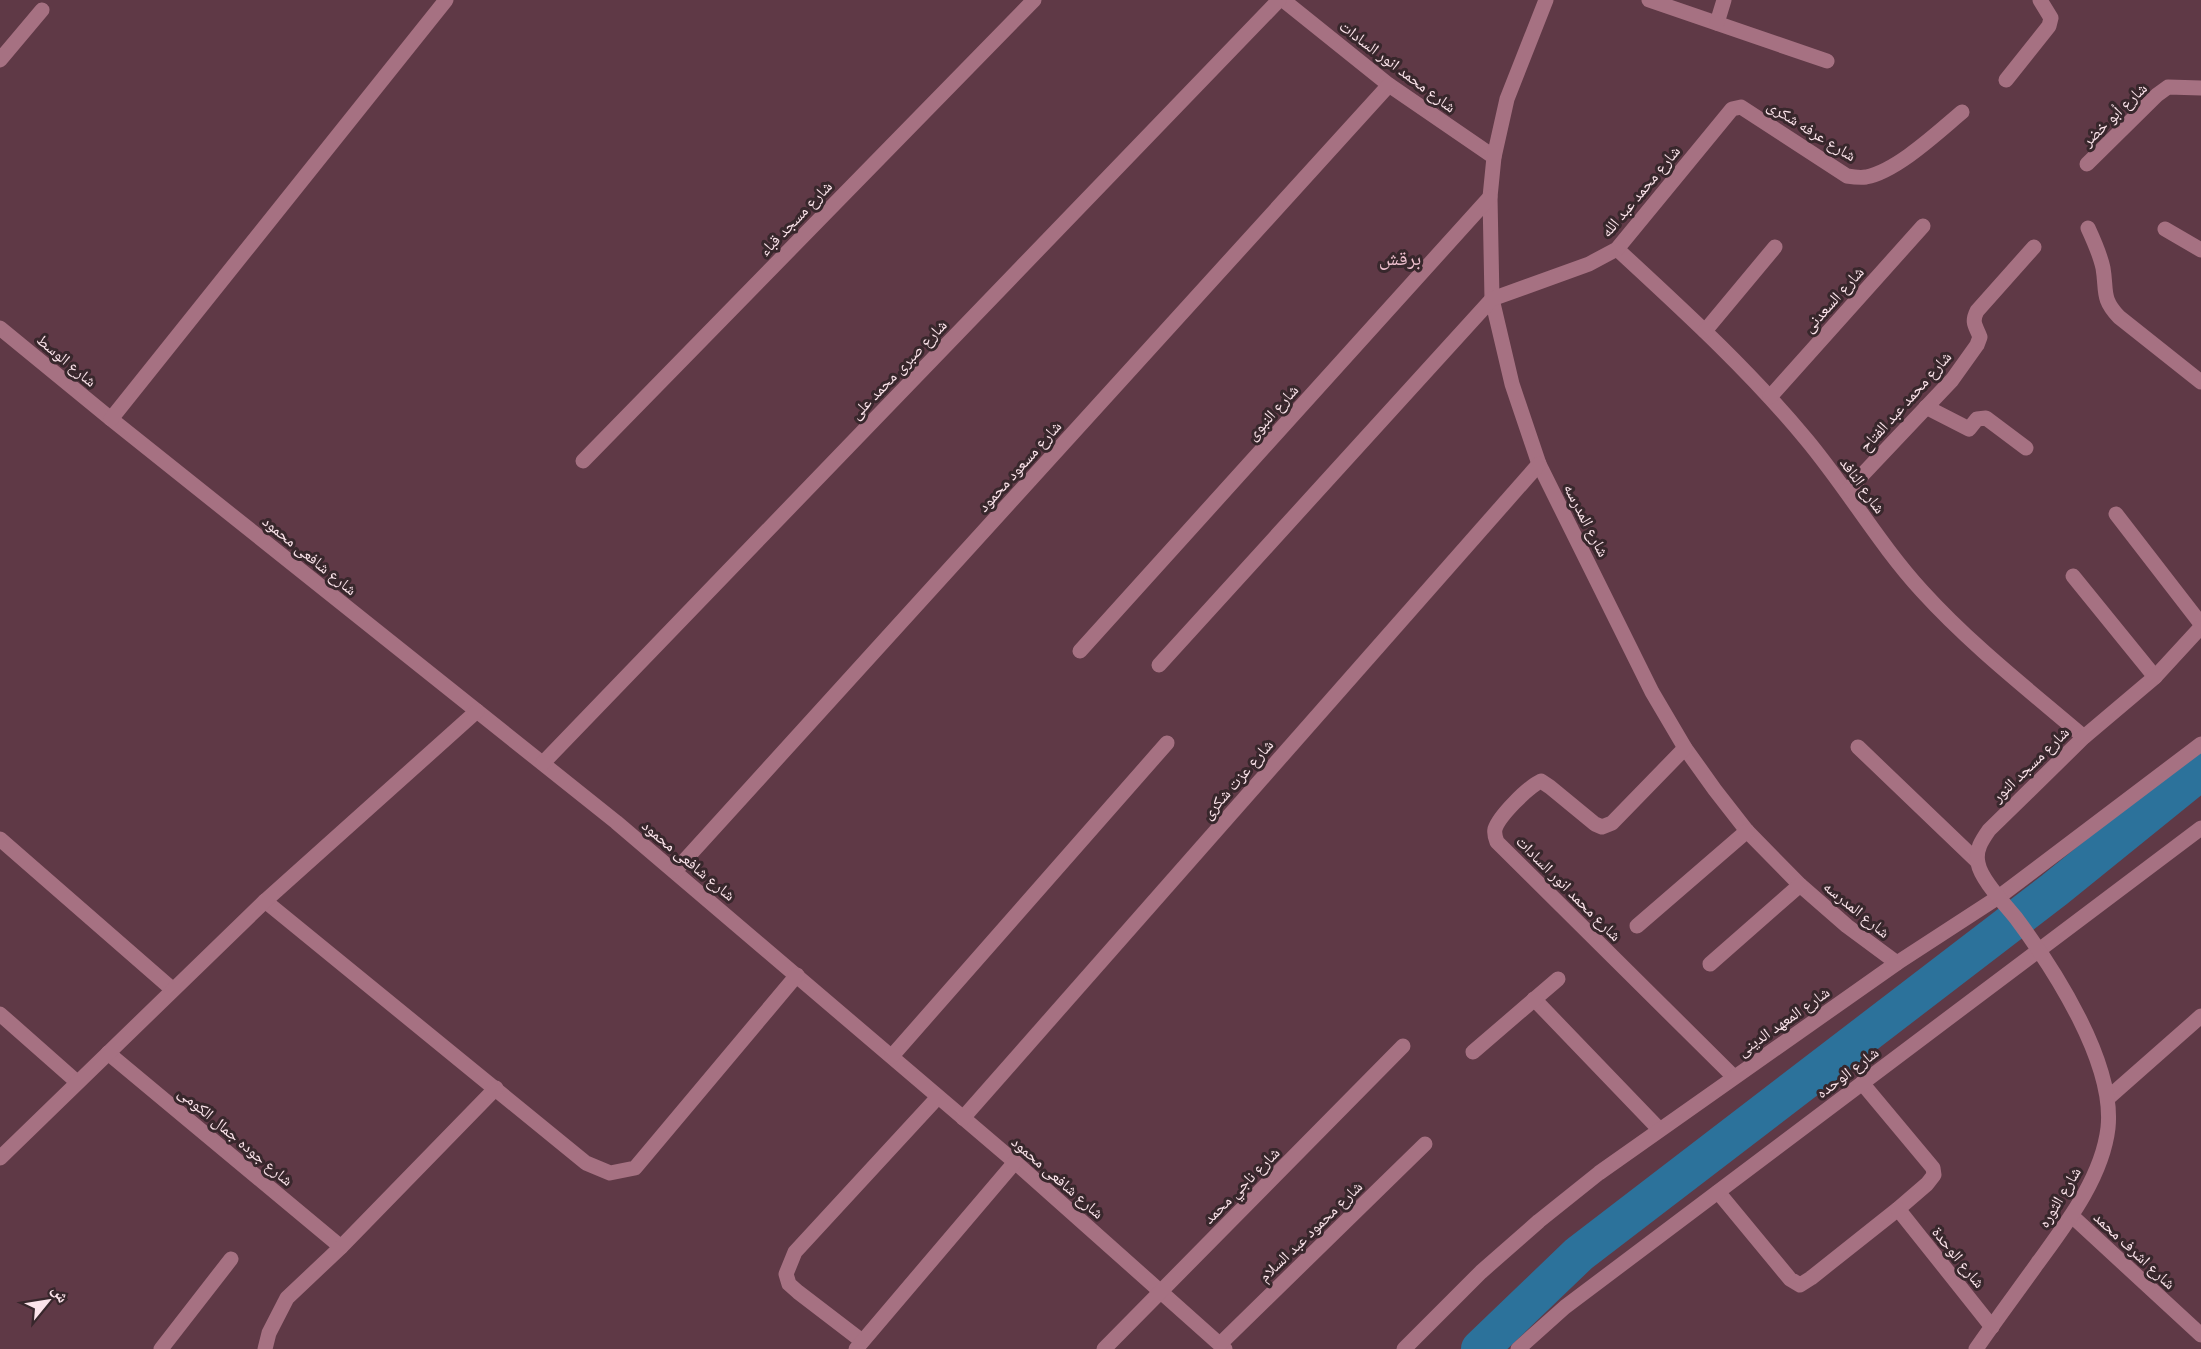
<svg xmlns="http://www.w3.org/2000/svg" width="2201" height="1349" font-family="'Golos Text','Noto Naskh Arabic',sans-serif">
  <style>
    .lines { fill: none; stroke-linecap: round; stroke-linejoin: round }
    .canal { stroke: #2c729b; stroke-width: 38 }
    .minor { stroke: #a67182; stroke-width: 15 }
    .labels { text-anchor: middle; stroke-width: 6; stroke-linejoin: round; paint-order: stroke }
    .street-label { font-size: 16px; fill: #fce4eb; stroke: #38272c }
    .quarter-label { font-size: 20px; fill: #edbfcd; stroke: #38272c }
  </style>
  <rect width="100%" height="100%" fill="#5f3946"/>
  <g class="lines">
    <path class="canal" d="M1480,1349l99,-95 475,-364 147,-119"/>
    <g class="minor">
      <path d="M1283,0l106,85 105,72"/>
      <path d="M1546,0l-39,99 -13,58 -4,40 2,102 20,85 27,80 113,228 33,56 30,42 32,41 53,54 47,41 50,37"/>
      <path d="M1649,0l178,61"/>
      <path d="M1717,23l7,-23"/>
      <path d="M0,60l42,-50"/>
      <path d="M2006,80l43,-54 2,-8 -11,-18"/>
      <path d="M2087,164l70,-69 11,-8 33,1"/>
      <path d="M2088,228c6,13 12,26 15,40 4,23 -2,30 16,49l82,65"/>
      <path d="M2165,229l36,21"/>
      <path d="M1617,249c66,61 132,121 189,190 41,49 73,105 116,152 49,54 107,99 162,146"/>
      <path d="M0,328l111,91 505,403 399,340 210,187"/>
      <path d="M1705,331l70,-84"/>
      <path d="M1770,397l153,-171"/>
      <path d="M1926,407l43,22 8,-10 9,-1 40,30"/>
      <path d="M111,419l335,-419"/>
      <path d="M583,461l451,-461"/>
      <path d="M1847,491l105,-111 25,-35 3,-8c-4,-11 -9,-14 -3,-26l57,-64"/>
      <path d="M2116,514l85,110"/>
      <path d="M2073,576l82,101"/>
      <path d="M1080,651l410,-454"/>
      <path d="M1159,665l333,-366 97,-35 28,-15 115,-140 9,-2 106,69c6,1 13,2 19,1 31,-6 72,-45 96,-65"/>
      <path d="M1858,747l119,114"/>
      <path d="M1685,748l-73,75 -10,4 -7,-3 -45,-37 -9,-6c-13,6 -42,35 -46,48 -1,5 0,8 2,13l237,235"/>
      <path d="M543,763l736,-763"/>
      <path d="M0,839l172,150"/>
      <path d="M675,871l714,-786"/>
      <path d="M265,901l321,262 24,10 25,-5 162,-193"/>
      <path d="M1637,926l110,-95"/>
      <path d="M1710,964l90,-79"/>
      <path d="M1534,999l125,130"/>
      <path d="M0,1014l77,68"/>
      <path d="M1473,1052l85,-73"/>
      <path d="M108,1053l233,194"/>
      <path d="M892,1056l275,-313"/>
      <path d="M2108,1098l93,-82"/>
      <path d="M963,1118l576,-654"/>
      <path d="M0,1158l265,-257 212,-190"/>
      <path d="M1718,1192l72,87 10,6 11,-7 87,-69 29,-25 7,-9 -1,-7 -71,-85"/>
      <path d="M1898,1209l94,118"/>
      <path d="M2072,1216l129,119"/>
      <path d="M862,1341l-64,-49 -9,-8 -3,-10 9,-22 143,-155"/>
      <path d="M1220,1344l205,-200"/>
      <path d="M161,1349l70,-90"/>
      <path d="M265,1349l4,-16 18,-35 54,-51 155,-159"/>
      <path d="M856,1349l159,-187"/>
      <path d="M1104,1349l299,-303"/>
      <path d="M1404,1349l77,-77 58,-51 60,-48 298,-210 103,-67 201,-152"/>
      <path d="M1518,1349l47,-42 636,-479"/>
      <path d="M1976,1349c20,-29 41,-57 61,-85 29,-40 65,-86 71,-136 7,-65 -54,-159 -92,-210 -11,-14 -35,-38 -38,-55 -3,-13 4,-23 11,-33l95,-93 71,-60 46,-50"/>
    </g>
  </g>
  <g class="labels">
    <g class="street-label">
      <text transform="translate(1398 66) rotate(37)" y="6">شارع محمد انور السادات</text>
      <text transform="translate(2114 114) rotate(-44)" y="6">شارع أبو خضر</text>
      <text transform="translate(1812 130) rotate(32)" y="6">شارع عرفه شكرى</text>
      <text transform="translate(1640 191) rotate(-50)" y="6">شارع محمد عبد الله</text>
      <text transform="translate(795 218) rotate(-46)" y="6">شارع مسجد قباء</text>
      <text transform="translate(1833 299) rotate(-48)" y="6">شارع السعدنى</text>
      <text transform="translate(67 360) rotate(40)" y="6">شارع الوسط</text>
      <text transform="translate(898 369) rotate(-46)" y="6">شارع صبرى محمد على</text>
      <text transform="translate(1905 401) rotate(-48)" y="6">شارع محمد عبد الفتاح</text>
      <text transform="translate(1272 412) rotate(-48)" y="6">شارع النبوى</text>
      <text transform="translate(1019 466) rotate(-48)" y="6">شارع مسعود محمود</text>
      <text transform="translate(1863 485) rotate(54)" y="6">شارع النافد</text>
      <text transform="translate(1587 520) rotate(63)" y="6">شارع المدرسه</text>
      <text transform="translate(310 555) rotate(39)" y="6">شارع شافعى محمود</text>
      <text transform="translate(2030 764) rotate(-44)" y="6">شارع مسجد النور</text>
      <text transform="translate(1237 779) rotate(-49)" y="6">شارع عزت شكرى</text>
      <text transform="translate(689 860) rotate(40)" y="6">شارع شافعى محمود</text>
      <text transform="translate(1569 888) rotate(45)" y="6">شارع محمد انور السادات</text>
      <text transform="translate(1857 909) rotate(39)" y="6">شارع المدرسه</text>
      <text transform="translate(1783 1021) rotate(-35)" y="6">شارع المعهد الدينى</text>
      <text transform="translate(1847 1072) rotate(-37)" y="6">شارع الوحده</text>
      <text transform="translate(236 1136) rotate(40)" y="6">شارع جوده جمال الكومى</text>
      <text transform="translate(1058 1177) rotate(41)" y="6">شارع شافعى محمود</text>
      <text transform="translate(1241 1185) rotate(-45)" y="6">شارع ناجي محمد</text>
      <text transform="translate(2059 1197) rotate(-59)" y="6">شارع الثوره</text>
      <text transform="translate(1310 1231) rotate(-44)" y="6">شارع محمود عبد السلام</text>
      <text transform="translate(2135 1250) rotate(43)" y="6">شارع اشرف محمد</text>
      <text transform="translate(1959 1257) rotate(51)" y="6">شارع الوحدة</text>
    </g>
    <g class="quarter-label">
      <text x="1400" y="265">برقش</text>
    </g>
  </g>
  <g transform="translate(48 1301) rotate(60)" stroke="#38272c" stroke-width="4.5" paint-order="stroke">
  <path d="M0-4.5L10 22L0 15L-10 22Z" fill="#fce4eb"/>
  <text y="-9" font-size="16" font-weight="bold" text-anchor="middle" fill="#fce4eb">ش</text>
  </g>
</svg>
